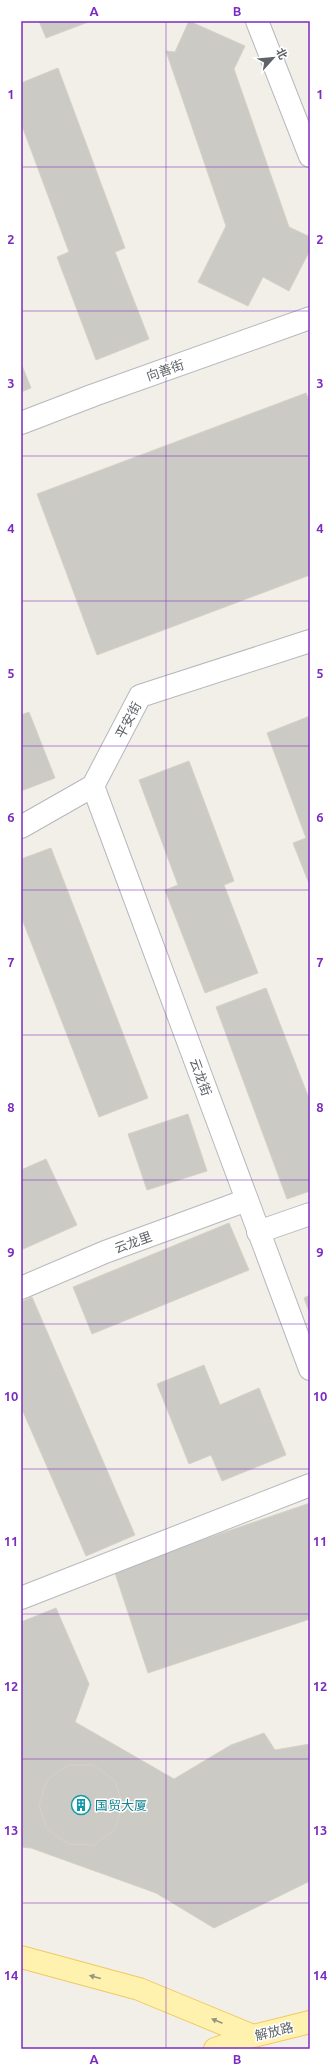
<svg xmlns="http://www.w3.org/2000/svg" width="331" height="2070" font-family="Ubuntu,'Noto Sans SC',sans-serif">
  <style>
    .building { fill: #cccac5; stroke: #d6d1c6 }
    .lines { fill: none; stroke-linecap: round; stroke-linejoin: round }
    .minor-casing { stroke: #b5b8bc; stroke-width: 24 }
    .major-casing { stroke: #f2c960; stroke-width: 24 }
    .minor { stroke: #fff; stroke-width: 22 }
    .major { stroke: #fff2af; stroke-width: 22 }
    .oneway { fill: #979581 }
    .grid { fill: none; stroke: #7b2cbf; stroke-width: 1; stroke-opacity: 0.55 }
    .labels { text-anchor: middle; stroke-width: 3; stroke-linejoin: round; paint-order: stroke }
    .street-label { font-size: 13px; fill: #5f6368; stroke: #fff }
    .culture-label { font-size: 13px; fill: #0d838f; stroke: #fff; text-anchor: start }
    .neatline { fill: none; stroke: #7b2cbf; stroke-width: 1.5 }
    .grid-label { font-size: 13px; text-anchor: middle; font-weight: bold; fill: #7b2cbf }
  </style>
  <rect width="100%" height="100%" fill="#f1efe8"/>
  <g class="building">
    <path d="M39,21h52l-45,17z"/>
    <path d="M189,21l56,25 -11,23 55,158 21,10v13l-21,41 -26,-14 -15,29 -50,-24 28,-56 -60,-175 9,1z"/>
    <path d="M58,68l67,180 -10,4 34,87 -53,21 -39,-103 12,-5 -48,-129v-40z"/>
    <path d="M21,363l10,25 -10,4z"/>
    <path d="M306,393l4,10v172l-213,80 -60,-161z"/>
    <path d="M29,712l26,66 -34,13v-76z"/>
    <path d="M310,716v170l-17,-43 13,-5 -39,-105z"/>
    <path d="M189,761l45,120 -10,4 34,88 -53,20 -40,-103 13,-5 -39,-105z"/>
    <path d="M51,848l97,250 -49,19 -77,-198h-1v-60z"/>
    <path d="M266,988l44,113v90l-23,8 -71,-192z"/>
    <path d="M188,1114l19,57 -60,19 -19,-56z"/>
    <path d="M46,1159l31,66 -56,25v-80z"/>
    <path d="M229,1223l20,47 -157,64 -19,-47z"/>
    <path d="M310,1295v19l-6,-16z"/>
    <path d="M32,1297l103,238 -49,21 -65,-149v-105z"/>
    <path d="M204,1365l16,40 39,-17 27,67 -64,26 -11,-26 -22,9 -32,-80z"/>
    <path d="M310,1503v116l-162,54 -34,-103z"/>
    <path d="M56,1608l33,76 -14,38 99,57 57,-34 33,-12 11,17 35,-6v142l-2,-4 -94,46 -58,-35 -125,-45 -10,-1v-225z"/>
    <path d="M68,1765h25l21,15 9,24 -8,25 -21,16 -26,-1 -21,-15 -8,-24 8,-25z"/>
  </g>
  <g class="lines">
    <defs>
      <g id="minor">
        <path d="M257,21l53,135"/>
        <path d="M21,423l73,-28 216,-77"/>
        <path d="M93,786l217,583"/>
        <path d="M21,827l72,-41 47,-90 170,-55"/>
        <path d="M258,1232l52,-18"/>
        <path d="M21,1288l84,-36 142,-52"/>
        <path d="M21,1598l289,-113"/>
      </g>
      <g id="major">
        <path d="M21,1957l118,32 114,47"/>
        <path d="M215,2049l38,-13 57,-14"/>
      </g>
    </defs>
    <use href="#minor" class="minor-casing"/>
    <use href="#major" class="major-casing"/>
    <use href="#minor" class="minor"/>
    <use href="#major" class="major"/>
  </g>
  <defs><path id="oneway-solid" d="M-6-.8H1V-3.2L6.5 0L1 3.2V.8H-6Z"/></defs>
  <g class="oneway">
    <use href="#oneway-solid" transform="translate(95 1977) rotate(-165)"/>
    <use href="#oneway-solid" transform="translate(217 2021) rotate(-157)"/>
  </g>
  <path class="grid" d="M166,21v2028M21,167h289M21,311h289M21,456h289M21,601h289M21,746h289M21,890h289M21,1035h289M21,1180h289M21,1324h289M21,1469h289M21,1614h289M21,1759h289M21,1903h289"/>
  <defs>
    <symbol id="building-ring" viewBox="-11 -11 22 22"><circle r="9.5" fill="#fff" stroke="#0f9aa8" stroke-width="1.5"/><path d="M-4-6H4V6H1V3H-1V6H-4ZM-2.5-4.3h1.7v1.8h-1.7ZM.8-4.3h1.7v1.8H.8ZM-2.5-1h1.7V.8h-1.7ZM.8-1h1.7V.8H.8Z" fill="#0f9aa8"/></symbol>
  </defs>
  <g fill-rule="evenodd">
    <use href="#building-ring" x="70" y="1794" width="22" height="22"/>
  </g>
  <g class="labels">
    <g class="street-label">
      <text transform="translate(165 370) rotate(-19)" y="5">向善街</text>
      <text transform="translate(128 720) rotate(-62)" y="5">平安街</text>
      <text transform="translate(201 1077) rotate(70)" y="5">云龙街</text>
      <text transform="translate(133 1242) rotate(-20)" y="5">云龙里</text>
      <text transform="translate(274 2031) rotate(-14)" y="5">解放路</text>
    </g>
    <g class="culture-label">
      <text x="95" y="1810">国贸大厦</text>
    </g>
  </g>
  <rect width="331" height="2070" fill="none" stroke="#ffffff" stroke-width="44"/>
  <g transform="translate(273 58) rotate(63)" stroke="#ffffff" stroke-width="3" paint-order="stroke">
  <path d="M0-3L7 15L0 10L-7 15Z" fill="#5f6368"/>
  <text y="-6" font-size="11" font-weight="bold" text-anchor="middle" fill="#5f6368">北</text>
  </g>
  <rect x="22" y="22" width="287" height="2026" class="neatline"/>
  <g class="grid-label">
    <text x="94" y="16">A</text>
    <text x="237" y="16">B</text>
    <text x="11" y="99">1</text>
    <text x="320" y="99">1</text>
    <text x="11" y="244">2</text>
    <text x="320" y="244">2</text>
    <text x="11" y="388">3</text>
    <text x="320" y="388">3</text>
    <text x="11" y="533">4</text>
    <text x="320" y="533">4</text>
    <text x="11" y="678">5</text>
    <text x="320" y="678">5</text>
    <text x="11" y="822">6</text>
    <text x="320" y="822">6</text>
    <text x="11" y="967">7</text>
    <text x="320" y="967">7</text>
    <text x="11" y="1112">8</text>
    <text x="320" y="1112">8</text>
    <text x="11" y="1257">9</text>
    <text x="320" y="1257">9</text>
    <text x="11" y="1401">10</text>
    <text x="320" y="1401">10</text>
    <text x="11" y="1546">11</text>
    <text x="320" y="1546">11</text>
    <text x="11" y="1691">12</text>
    <text x="320" y="1691">12</text>
    <text x="11" y="1835">13</text>
    <text x="320" y="1835">13</text>
    <text x="11" y="1980">14</text>
    <text x="320" y="1980">14</text>
    <text x="94" y="2064">A</text>
    <text x="237" y="2064">B</text>
  </g>
</svg>
